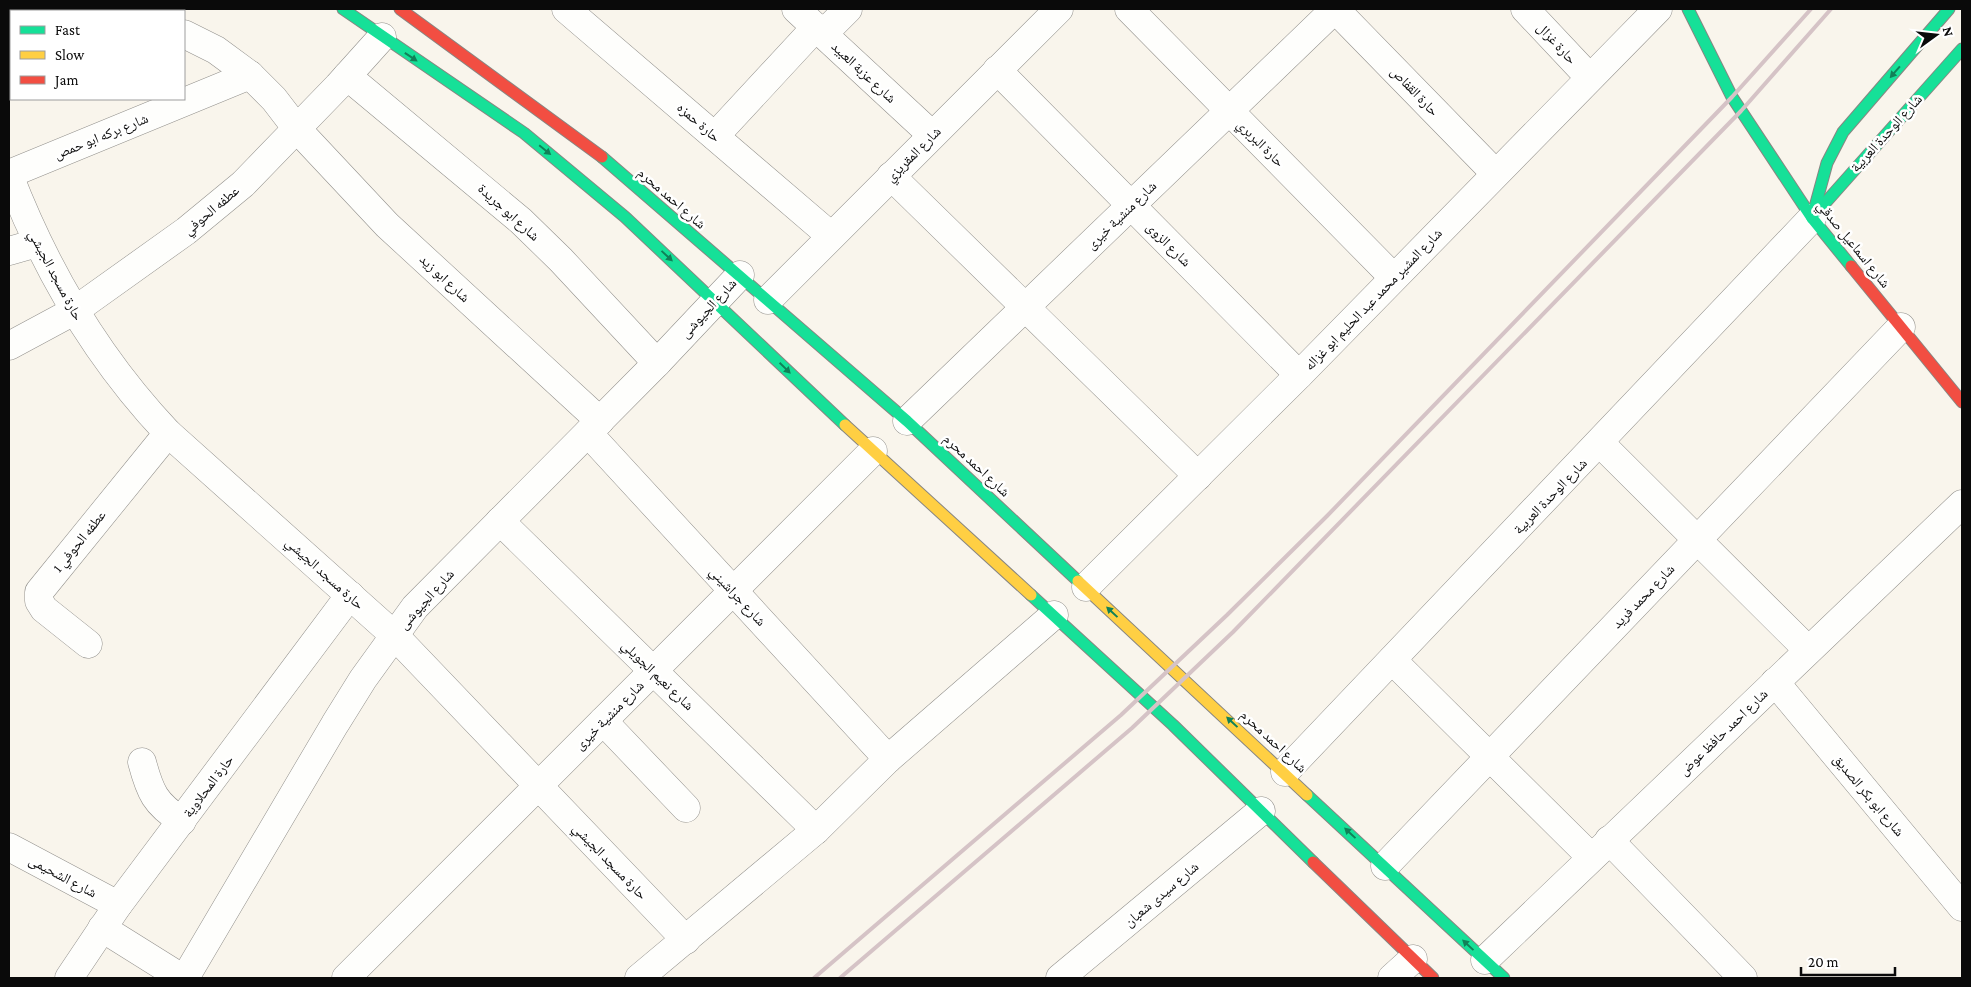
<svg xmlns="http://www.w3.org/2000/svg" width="1971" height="987" font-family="'Crimson Pro','Noto Naskh Arabic',serif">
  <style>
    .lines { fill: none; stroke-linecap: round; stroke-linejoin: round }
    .street-casing { stroke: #92908c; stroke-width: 29 }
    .fast-casing { stroke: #888682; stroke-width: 13 }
    .slow-casing { stroke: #888682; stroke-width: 13 }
    .jam-casing { stroke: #888682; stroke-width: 13 }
    .street { stroke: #fefefc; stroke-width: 28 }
    .fast { stroke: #16e098; stroke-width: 11 }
    .slow { stroke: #ffcf43; stroke-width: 11 }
    .jam { stroke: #f24e42; stroke-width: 11 }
    .rail { stroke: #d5c3c6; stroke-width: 4 }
    .oneway { fill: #118058 }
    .labels { text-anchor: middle; stroke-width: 5; stroke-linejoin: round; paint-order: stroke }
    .street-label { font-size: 14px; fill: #0a0a0a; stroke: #fff }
  </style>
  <rect width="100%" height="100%" fill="#f9f5ec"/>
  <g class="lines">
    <defs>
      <g id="street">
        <path d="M566,9l265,227"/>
        <path d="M796,9l136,126"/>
        <path d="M1129,9l264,268"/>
        <path d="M1335,9l160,164"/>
        <path d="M1525,9l64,68"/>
        <path d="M9,22l2,-1"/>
        <path d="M184,34l32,16 34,25 24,24 23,30 90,96 213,196"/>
        <path d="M823,34l25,-25"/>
        <path d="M997,70l302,305"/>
        <path d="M347,76l174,145 40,39 96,103"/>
        <path d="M715,136l101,-109"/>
        <path d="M9,174l241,-99"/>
        <path d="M9,175c37,96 88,183 159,258l226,202 292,305"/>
        <path d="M891,176l307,300"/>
        <path d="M9,251l28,-8"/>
        <path d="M768,300l291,-291"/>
        <path d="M9,346l65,-35 112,-80 57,-47 95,-98 44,-49"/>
        <path d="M907,421l428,-412"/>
        <path d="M588,433l300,326"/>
        <path d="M1600,443l208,207"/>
        <path d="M500,521l316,309"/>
        <path d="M1086,587l213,-212 359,-366"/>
        <path d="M88,644l-44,-35 -5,-8v-9l129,-159"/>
        <path d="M1392,660l199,197"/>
        <path d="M1775,682l187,225"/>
        <path d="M603,721l83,87"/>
        <path d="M142,762c8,30 13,42 40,59"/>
        <path d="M1285,772l527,-554"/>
        <path d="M1609,840l134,138"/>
        <path d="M9,847l109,58"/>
        <path d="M1385,866l516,-539"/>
        <path d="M102,928l80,50"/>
        <path d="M1485,960l477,-456"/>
        <path d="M69,978l49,-73 232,-310"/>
        <path d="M185,978l150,-254 28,-45 52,-72 242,-244 83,-88"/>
        <path d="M346,978l527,-527"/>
        <path d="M639,978l177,-148 72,-71 166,-144"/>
        <path d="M1060,978l201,-167"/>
        <path d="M1392,978l21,-19"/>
      </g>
      <g id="fast">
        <path d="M343,9l181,124 101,84 220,208"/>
        <path d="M1688,9l44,88 80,121 39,48"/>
        <path d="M602,157l305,264 171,160"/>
        <path d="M1818,211l144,-162"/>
        <path d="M1812,218l15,-55 16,-31 106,-123"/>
        <path d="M1031,595l142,130 140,137"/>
        <path d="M1307,795l197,183"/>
      </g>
      <g id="slow">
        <path d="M845,425l186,170"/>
        <path d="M1078,581l229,214"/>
      </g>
      <g id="jam">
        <path d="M400,9l202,148"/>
        <path d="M1851,266l111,136"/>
        <path d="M1313,862l120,116"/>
      </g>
    </defs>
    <use href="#street" class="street-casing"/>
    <use href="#fast" class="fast-casing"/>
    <use href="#slow" class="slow-casing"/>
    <use href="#jam" class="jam-casing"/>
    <use href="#street" class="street"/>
    <use href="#fast" class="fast"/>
    <use href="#slow" class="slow"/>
    <use href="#jam" class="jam"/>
    <g class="rail">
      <path d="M814,978l307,-263 106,-100 100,-99 405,-419 79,-88"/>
      <path d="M840,978l292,-250 101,-96 508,-521 90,-102"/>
    </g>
  </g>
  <defs><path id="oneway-solid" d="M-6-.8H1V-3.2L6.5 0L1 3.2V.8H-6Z" transform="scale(1.25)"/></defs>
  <g class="oneway">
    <use href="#oneway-solid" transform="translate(411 57) rotate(34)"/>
    <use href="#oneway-solid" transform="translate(1895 72) rotate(131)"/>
    <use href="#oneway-solid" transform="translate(545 150) rotate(39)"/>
    <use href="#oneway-solid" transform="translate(667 256) rotate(43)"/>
    <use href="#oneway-solid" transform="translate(785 368) rotate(44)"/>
    <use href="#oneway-solid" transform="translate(1112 612) rotate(-137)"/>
    <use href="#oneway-solid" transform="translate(1232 722) rotate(-137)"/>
    <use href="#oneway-solid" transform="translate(1350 833) rotate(-137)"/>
    <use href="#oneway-solid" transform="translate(1468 945) rotate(-137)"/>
  </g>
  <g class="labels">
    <g class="street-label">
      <text transform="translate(1557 43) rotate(47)" y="5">حارة غزال</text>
      <text transform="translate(864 72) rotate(43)" y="5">شارع عزبة العبيد</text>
      <text transform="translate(1415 91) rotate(46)" y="5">حارة القفاص</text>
      <text transform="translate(699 122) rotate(41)" y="5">حارة حمزه</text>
      <text transform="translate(1886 133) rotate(-48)" y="5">شارع الوحدة العربية</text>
      <text transform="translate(101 136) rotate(-22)" y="5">شارع بركه ابو حمص</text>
      <text transform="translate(1261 143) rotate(45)" y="5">حارة البربري</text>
      <text transform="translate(913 154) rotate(-45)" y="5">شارع المقريزي</text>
      <text transform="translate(672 198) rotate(41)" y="5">شارع احمد محرم</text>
      <text transform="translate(211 210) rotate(-40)" y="5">عطفه الحوفي</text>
      <text transform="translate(509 212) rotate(42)" y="5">شارع ابو جريدة</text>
      <text transform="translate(1121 215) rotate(-44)" y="5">شارع منشية خيرى</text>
      <text transform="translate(1169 244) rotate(45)" y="5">شارع الزوى</text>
      <text transform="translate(1854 244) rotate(51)" y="5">شارع اسماعيل صدقي</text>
      <text transform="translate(56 275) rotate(62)" y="5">حارة مسجد الجيشي</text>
      <text transform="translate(445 278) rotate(43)" y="5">شارع ابو زيد</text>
      <text transform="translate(1373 299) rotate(-46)" y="5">شارع المشير محمد عبد الحليم ابو غزاله</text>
      <text transform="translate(708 308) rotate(-47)" y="5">شارع الجيوشى</text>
      <text transform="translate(977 465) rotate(43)" y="5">شارع احمد محرم</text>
      <text transform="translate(1550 496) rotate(-46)" y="5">شارع الوحدة العربية</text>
      <text transform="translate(79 541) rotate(-51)" y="5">عطفه الحوفي 1</text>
      <text transform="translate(325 573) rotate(42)" y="5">حارة مسجد الجيشي</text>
      <text transform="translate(738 596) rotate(47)" y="5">شارع جراشيني</text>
      <text transform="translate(1643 596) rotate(-46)" y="5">شارع محمد فريد</text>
      <text transform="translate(426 599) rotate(-48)" y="5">شارع الجيوشى</text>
      <text transform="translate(658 675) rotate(44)" y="5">شارع نعيم الجويلي</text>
      <text transform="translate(609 715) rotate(-45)" y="5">شارع منشية خيرى</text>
      <text transform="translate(1723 732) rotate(-44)" y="5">شارع احمد حافظ عوض</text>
      <text transform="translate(1274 741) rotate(43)" y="5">شارع احمد محرم</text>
      <text transform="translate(208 786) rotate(-53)" y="5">حارة المحلاوية</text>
      <text transform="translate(1869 795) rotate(50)" y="5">شارع ابو بكر الصديق</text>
      <text transform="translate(610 861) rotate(46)" y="5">حارة مسجد الجيشي</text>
      <text transform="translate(63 876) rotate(28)" y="5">شارع الشحيمى</text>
      <text transform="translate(1161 894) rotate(-40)" y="5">شارع سيدى شعبان</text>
    </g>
  </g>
  <rect width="1971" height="987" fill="none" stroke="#0a0a0a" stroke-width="20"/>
  <rect x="10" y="10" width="175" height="90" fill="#ffffff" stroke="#9d9d9d"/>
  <rect x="20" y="26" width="25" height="8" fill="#16e098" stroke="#9d9d9d"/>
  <text x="55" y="35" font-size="15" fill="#0a0a0a">Fast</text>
  <rect x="20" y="51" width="25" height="8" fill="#ffcf43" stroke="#9d9d9d"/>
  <text x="55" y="60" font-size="15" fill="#0a0a0a">Slow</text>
  <rect x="20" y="76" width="25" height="8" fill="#f24e42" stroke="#9d9d9d"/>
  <text x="55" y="85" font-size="15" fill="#0a0a0a">Jam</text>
  <g transform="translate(1936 35) rotate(75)" stroke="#ffffff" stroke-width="4" paint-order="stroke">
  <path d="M0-4L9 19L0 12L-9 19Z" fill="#0a0a0a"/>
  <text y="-8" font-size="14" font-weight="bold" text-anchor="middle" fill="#0a0a0a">N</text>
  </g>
  <path d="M1801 967v8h94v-8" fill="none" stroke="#0a0a0a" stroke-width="2.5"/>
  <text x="1808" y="967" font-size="15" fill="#0a0a0a" stroke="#ffffff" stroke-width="4" paint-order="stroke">20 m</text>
</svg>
